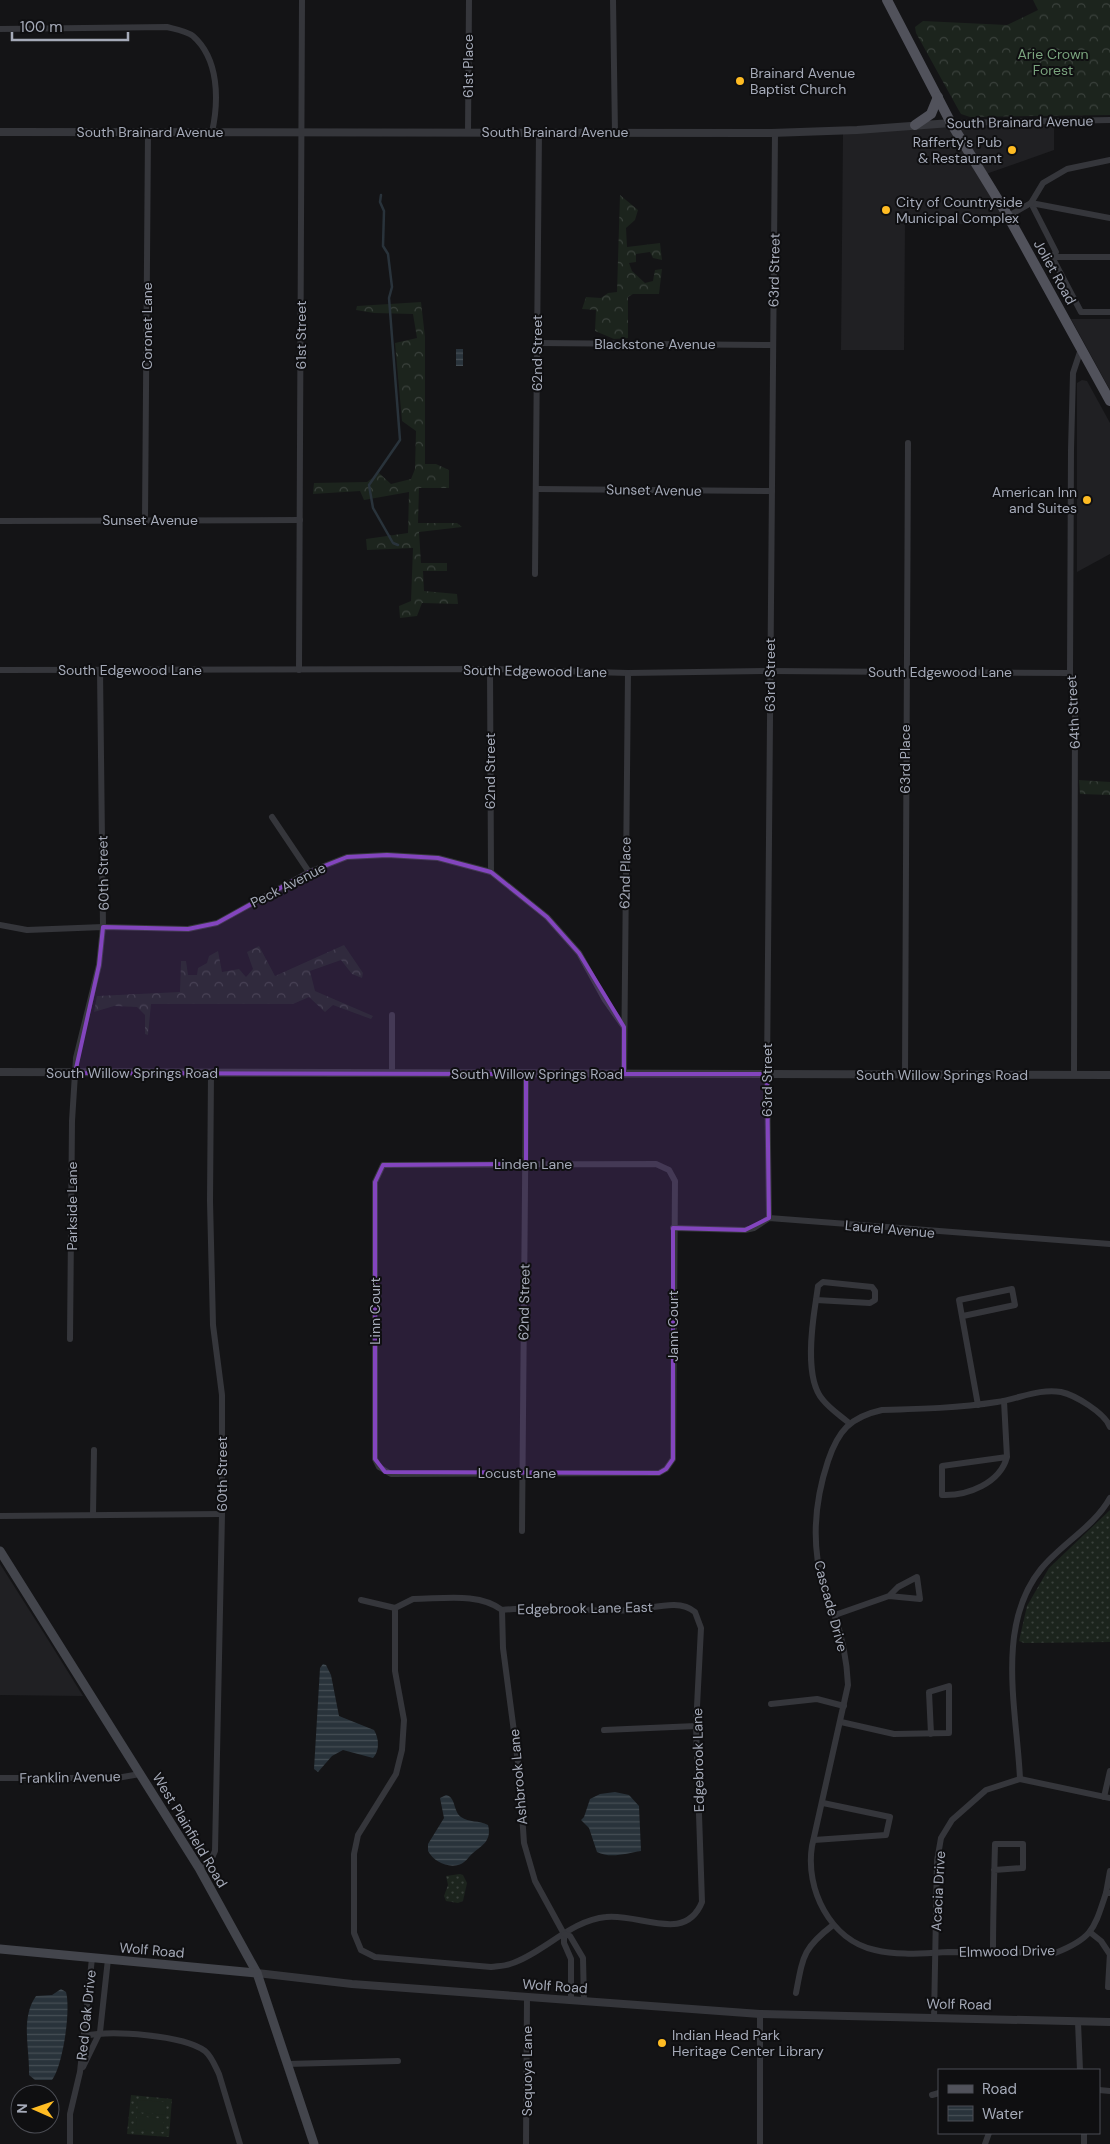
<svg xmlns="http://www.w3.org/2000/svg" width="1110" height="2144" font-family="'DM Sans',sans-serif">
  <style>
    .built { fill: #202023 }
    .grass { fill: url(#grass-dots) }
    .forest { fill: url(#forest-crowns) }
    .pitch { fill: #1c241d }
    .water { fill: url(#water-rules) }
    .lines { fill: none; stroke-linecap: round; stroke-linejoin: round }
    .stream { stroke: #29333b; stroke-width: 2.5 }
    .minor { stroke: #35363b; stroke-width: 6 }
    .tertiary { stroke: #35363b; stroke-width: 8 }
    .secondary { stroke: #43454c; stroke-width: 9 }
    .primary { stroke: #51525b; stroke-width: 10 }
    .marked { fill: #8345be; fill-opacity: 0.2; stroke: #8345be; stroke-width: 4; stroke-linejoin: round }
    .poi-dot { fill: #ffbc23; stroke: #0f0f11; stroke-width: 2 }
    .labels { text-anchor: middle; stroke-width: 4; stroke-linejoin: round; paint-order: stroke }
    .park-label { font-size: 14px; fill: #7aa47e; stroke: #0f0f11 }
    .street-label { font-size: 14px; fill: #a5aab8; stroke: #0f0f11 }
    .poi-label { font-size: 14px; fill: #a5aab8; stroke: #0f0f11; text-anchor: start }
  </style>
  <defs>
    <pattern id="grass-dots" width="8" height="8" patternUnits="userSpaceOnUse" patternTransform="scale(1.25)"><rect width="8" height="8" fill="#1c241d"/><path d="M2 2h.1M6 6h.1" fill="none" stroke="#3a413c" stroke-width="1.8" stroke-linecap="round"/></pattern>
    <pattern id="forest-crowns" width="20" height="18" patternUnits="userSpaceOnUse" patternTransform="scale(1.25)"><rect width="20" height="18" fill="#1c241d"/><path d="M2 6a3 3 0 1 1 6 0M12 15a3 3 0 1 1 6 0" fill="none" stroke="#3a413c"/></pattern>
    <pattern id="water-rules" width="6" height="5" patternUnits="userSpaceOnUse" patternTransform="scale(1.25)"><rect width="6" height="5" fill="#29333b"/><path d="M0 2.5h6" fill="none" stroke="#454e55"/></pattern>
  </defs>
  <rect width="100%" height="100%" fill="#141416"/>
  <g class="built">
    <path d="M1054,124v26l-68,24 -31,-49z"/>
    <path d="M950,125l58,98 -103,2 -1,125h-63l2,-217z"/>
    <path d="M1071,319h39v71z"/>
    <path d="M1082,380l5,1 23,42v131l-33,18v-189z"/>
    <path d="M0,1564l45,71 38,61 -83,-1z"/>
  </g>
  <g class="grass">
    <path d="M1110,1510v132l-86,1 -5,-2 8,-35 22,-38z"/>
    <path d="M460,1874l3,1 4,8 -4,18 -5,2 -12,-2 -2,-5 4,-11 -2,-9z"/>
    <path d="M131,2095l41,4 -3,38 -42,-3z"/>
  </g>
  <g class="forest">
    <path d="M1033,0h77v115l-140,2 -9,-3 -3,-5 -42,-76 -1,-6 8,-6 84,4 31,-15z"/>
    <path d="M620,195l18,15 -3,10 -9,8 1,19 33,-4 2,17 -9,-2 -3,-6 -14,2v8l-7,1 3,8 13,12 8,-2 2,-11 7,-1 -3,25h-26l-5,3v41l-14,1 -19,-8 1,-21 -14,-1 4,-12 15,1 7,-5 9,-1z"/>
    <path d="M421,302l4,35v127h11l13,6v18h-30l-1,35h39l5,4 -43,5 2,31h26v8h-24l1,20 33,3 1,10 -36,-1 -5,13 -17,2 -1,-12 12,-5 2,-53 -46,2 -1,-11 42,-6 1,-41 -45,8 -4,-9 -47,3 1,-11 53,-1 12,-9 12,11 20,-5 4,-10 1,-38 -14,-10 -7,-78 22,-5 -4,-24 -39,-1 -18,-3 1,-4z"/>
    <path d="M1079,780l31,2v13l-30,-1z"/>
    <path d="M344,945l19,28 -1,5 -10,-4 -11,-14 -31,11 5,20 58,25 -2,3 -38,-14 -8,7 -16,-15 -16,7h-142l-3,31 -3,-1v-19l-8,-8 -23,-1 -20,6 3,-16 83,-4 1,-31h5l2,14h9l1,-7 9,-5 2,-7 9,-5 4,21 17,-3 7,8 7,-8 -6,-17 12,-6 16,30z"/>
  </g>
  <g class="pitch">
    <path d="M138,2100l28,2 -1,13 -28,-3z"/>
    <path d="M137,2116l27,3 -1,13 -27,-3z"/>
  </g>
  <g class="water">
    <rect x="456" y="349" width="7" height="17"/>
    <path d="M323,1664l3,1 5,10 8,41 35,14c5,8 6,21 -1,28l-30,-8 -11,6 -14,16 -4,-3 6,-101z"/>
    <path d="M615,1792l14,3 10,11 2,45c-14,2 -30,8 -44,1l-8,-24 -8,-8 3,-3 6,-18 10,-5z"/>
    <path d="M446,1795c10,2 7,16 15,22 8,6 18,3 27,8 4,15 -5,20 -15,28 -4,3 -7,9 -12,11 -12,5 -27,-2 -33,-13v-7l16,-26 -4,-20z"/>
    <path d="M61,1989l5,3c5,17 -3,74 -14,88h-17l-6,-5c1,-26 -9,-56 7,-79l16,-1z"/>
  </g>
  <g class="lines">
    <path class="stream" d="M381,195l-1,7 4,9 -1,35 5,8 4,33 -3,11 11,142 -31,45 4,23 20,35 5,2"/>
    <g class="minor">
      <path d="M613,0l2,133"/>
      <path d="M0,29l167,-2c8,2 20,4 26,9 26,23 26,64 19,96"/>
      <path d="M951,123l159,-3"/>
      <path d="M468,132l1,-132"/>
      <path d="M1031,203l25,49 -4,5 29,55h29"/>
      <path d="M1031,203l79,15"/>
      <path d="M1008,216l23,-13 12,-20 24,-14 43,-9"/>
      <path d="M1052,257h58"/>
      <path d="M537,343l236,2"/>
      <path d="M537,489l235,2"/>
      <path d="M145,519l3,-387"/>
      <path d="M0,521l300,-1"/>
      <path d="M535,574l4,-442"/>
      <path d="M490,669l1,203"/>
      <path d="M0,670l490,-1 138,4 142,-2 300,2"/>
      <path d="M299,670l3,-670"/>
      <path d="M272,817l37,55"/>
      <path d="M0,925l27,5 76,-3 85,2 29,-6 92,-51 38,-15 40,-2 51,3 53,14 56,45 32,36 26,47 19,27"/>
      <path d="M392,1073v-58"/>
      <path d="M624,1074l4,-401"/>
      <path d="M905,1075l3,-632"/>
      <path d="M1074,1075l1,-358 -5,-44 1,-223 2,-77 8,-24"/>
      <path d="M656,1164l13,6 6,11 -2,278 -7,10 -7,4 -268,1 -12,-7 -4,-8v-277l8,-17z"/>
      <path d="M769,1218l-2,-144 8,-942"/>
      <path d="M673,1228l72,2 9,-2 15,-10 341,26"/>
      <path d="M823,1282l49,5 3,4v9l-5,3 -54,-3 2,-14z"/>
      <path d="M816,1300c-4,25 -12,79 7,100 7,9 18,16 26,23"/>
      <path d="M963,1316l52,-11 -3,-16 -53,11 19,105"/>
      <path d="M70,1339l2,-218 4,-63 23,-93 4,-38 -3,-257"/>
      <path d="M1004,1401l3,56 -65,9v29c26,1 58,-12 65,-38"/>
      <path d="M93,1515l1,-65"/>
      <path d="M0,1516l222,-2"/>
      <path d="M522,1531l4,-457"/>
      <path d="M413,1599c29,0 66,-7 89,11 44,-5 87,3 130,0 20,-1 47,-12 63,2l6,16 -5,98 6,176c-17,42 -62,11 -96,15 -35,3 -64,37 -96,47 -6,2 -13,2 -19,3l-116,-10 -14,-7 -7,-17v-79l4,-19 38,-61 6,-24 2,-30 -9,-49v-63z"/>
      <path d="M361,1600l34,8"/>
      <path d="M502,1610l1,38 16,122 5,73 11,38 29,53v9l7,16v42"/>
      <path d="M835,1615l54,-19 31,3 -3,-22 -19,10 -9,9"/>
      <path d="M771,1704l46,-5 27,7"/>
      <path d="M841,1722l53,12 55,-1v-47l-20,6 2,42"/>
      <path d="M604,1730l92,-4"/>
      <path d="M0,1778h117l23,-4"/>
      <path d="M1020,1779c-3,-68 -25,-153 21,-210 21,-26 53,-42 69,-71"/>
      <path d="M1104,1797l6,-26"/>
      <path d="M814,1840l72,-5 4,-18 -67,-14"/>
      <path d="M199,1868l11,-6 5,-11 7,-337v-119l-9,-70 -3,-124 1,-128"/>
      <path d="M1106,1893c-12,36 -13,45 -51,60 -36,-1 -71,-1 -107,-1 -24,1 -49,4 -73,-2 -45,-10 -70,-61 -63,-104l36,-161c-1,-24 -6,-49 -14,-71 -3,-10 -8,-19 -11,-29 -12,-42 -9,-82 5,-124 10,-30 22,-44 54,-51 39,-1 77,-2 115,-8 21,-3 43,-14 64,-10 14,3 44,21 49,35"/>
      <path d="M1109,1893h-3l4,-22"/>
      <path d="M1091,1933l10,8 8,12"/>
      <path d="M564,1934l6,2 13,22 1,44"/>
      <path d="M993,1952c0,-36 1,-72 2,-108h28v24l-29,2"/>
      <path d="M1110,1953l-2,34h2"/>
      <path d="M796,1993c7,-37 7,-45 37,-68"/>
      <path d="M934,2018l3,-157 4,-23 11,-18 34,-30 34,-11 90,19"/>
      <path d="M1078,2022l2,48"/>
      <path d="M85,2036c26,-6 98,-1 120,15 7,6 10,15 14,23l21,70"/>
      <path d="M287,2064l111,-3"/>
      <path d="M83,2067l17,-35 8,-73"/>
      <path d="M1099,2090l11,1"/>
      <path d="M932,2095l7,-2"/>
      <path d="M1084,2133v11"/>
      <path d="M70,2144v-30l10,-42 12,-114"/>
      <path d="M526,2144l1,-146"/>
      <path d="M760,2144v-130"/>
      <path d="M985,2144l4,-11"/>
    </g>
    <g class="tertiary">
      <path d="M0,132l771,1 86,-3 94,-7"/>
      <path d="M0,1072l1110,3"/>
      <path d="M257,1973l95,11 408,30 350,8"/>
    </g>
    <g class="secondary">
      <path d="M0,1551l199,317 58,105 57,171"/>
      <path d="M0,1949l257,24"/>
    </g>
    <g class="primary">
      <path d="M887,0l64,123 57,93 102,185"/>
      <path d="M915,125l16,-11 7,-17"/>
    </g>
  </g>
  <path class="marked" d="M387,855l51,3 53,14 56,45 32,36 45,74v47h143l2,144 -24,12 -72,-2v231l-7,10 -7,4 -274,-1 -10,-13v-277l8,-17 143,-1v-90l-451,-1 24,-108 4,-38 85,2 29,-6 92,-51 38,-15z"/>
  <g class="poi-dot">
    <circle cx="740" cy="81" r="5"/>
    <circle cx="1012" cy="150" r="5"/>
    <circle cx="886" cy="210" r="5"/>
    <circle cx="1087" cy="500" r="5"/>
    <circle cx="662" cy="2043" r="5"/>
  </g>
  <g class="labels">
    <g class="park-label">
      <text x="1053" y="59">Arie Crown<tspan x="1053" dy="16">Forest</tspan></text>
    </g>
    <g class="street-label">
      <text transform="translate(468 66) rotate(-90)" y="5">61st Place</text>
      <text transform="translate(1020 122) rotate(-1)" y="5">South Brainard Avenue</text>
      <text x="150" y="137">South Brainard Avenue</text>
      <text x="555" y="137">South Brainard Avenue</text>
      <text transform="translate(774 270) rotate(-89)" y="5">63rd Street</text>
      <text transform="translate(1055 272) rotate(61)" y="5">Joliet Road</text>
      <text transform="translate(147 326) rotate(-90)" y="5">Coronet Lane</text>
      <text transform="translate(301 335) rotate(-90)" y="5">61st Street</text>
      <text x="655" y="349">Blackstone Avenue</text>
      <text transform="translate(537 353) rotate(-90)" y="5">62nd Street</text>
      <text transform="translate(654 490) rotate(1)" y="5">Sunset Avenue</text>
      <text x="150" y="525">Sunset Avenue</text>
      <text x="130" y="675">South Edgewood Lane</text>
      <text transform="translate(535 671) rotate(1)" y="5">South Edgewood Lane</text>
      <text x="940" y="677">South Edgewood Lane</text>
      <text transform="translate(770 675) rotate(-90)" y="5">63rd Street</text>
      <text transform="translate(1073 712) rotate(-93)" y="5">64th Street</text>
      <text transform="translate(905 759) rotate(-90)" y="5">63rd Place</text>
      <text transform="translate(490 771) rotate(-90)" y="5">62nd Street</text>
      <text transform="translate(103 873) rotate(-91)" y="5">60th Street</text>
      <text transform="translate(625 873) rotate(-89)" y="5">62nd Place</text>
      <text transform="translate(288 885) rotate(-27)" y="5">Peck Avenue</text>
      <text x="132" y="1078">South Willow Springs Road</text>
      <text x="537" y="1079">South Willow Springs Road</text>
      <text x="942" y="1080">South Willow Springs Road</text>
      <text transform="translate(767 1080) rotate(-90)" y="5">63rd Street</text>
      <text x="533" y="1169">Linden Lane</text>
      <text transform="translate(72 1206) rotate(-90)" y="5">Parkside Lane</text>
      <text transform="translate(890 1229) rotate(5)" y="5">Laurel Avenue</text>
      <text transform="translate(524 1302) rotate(-89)" y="5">62nd Street</text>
      <text transform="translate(375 1311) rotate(-90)" y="5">Linn Court</text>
      <text transform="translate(673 1326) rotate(-90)" y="5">Jann Court</text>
      <text x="517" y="1478">Locust Lane</text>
      <text transform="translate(222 1474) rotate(-90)" y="5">60th Street</text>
      <text transform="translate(831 1606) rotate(75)" y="5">Cascade Drive</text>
      <text transform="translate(585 1608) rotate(-1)" y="5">Edgebrook Lane East</text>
      <text transform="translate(698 1760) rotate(-91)" y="5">Edgebrook Lane</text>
      <text transform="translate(70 1777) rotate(-1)" y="5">Franklin Avenue</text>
      <text transform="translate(518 1777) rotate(-95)" y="5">Ashbrook Lane</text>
      <text transform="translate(190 1830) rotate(59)" y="5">West Plainfield Road</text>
      <text transform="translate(938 1891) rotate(-87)" y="5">Acacia Drive</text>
      <text transform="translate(152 1950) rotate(5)" y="5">Wolf Road</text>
      <text transform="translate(1007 1951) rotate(-1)" y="5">Elmwood Drive</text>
      <text transform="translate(555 1986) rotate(4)" y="5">Wolf Road</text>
      <text transform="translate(959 2004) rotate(1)" y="5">Wolf Road</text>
      <text transform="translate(86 2015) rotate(-84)" y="5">Red Oak Drive</text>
      <text transform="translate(527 2071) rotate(-90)" y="5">Sequoya Lane</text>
    </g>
    <g class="poi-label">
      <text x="750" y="78">Brainard Avenue<tspan x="750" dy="16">Baptist Church</tspan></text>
      <text x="1002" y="147" text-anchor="end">Rafferty's Pub<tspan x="1002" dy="16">&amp; Restaurant</tspan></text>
      <text x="896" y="207">City of Countryside<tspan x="896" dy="16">Municipal Complex</tspan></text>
      <text x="1077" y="497" text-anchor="end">American Inn<tspan x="1077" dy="16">and Suites</tspan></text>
      <text x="672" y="2040">Indian Head Park<tspan x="672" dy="16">Heritage Center Library</tspan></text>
    </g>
  </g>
  <rect x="938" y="2069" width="162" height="65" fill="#0f0f11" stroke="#4b4d54"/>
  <rect x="948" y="2085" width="25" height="8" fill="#51525b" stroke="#4b4d54"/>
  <text x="982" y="2094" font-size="15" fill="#a5aab8">Road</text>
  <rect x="948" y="2106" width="25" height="15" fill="url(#water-rules)" stroke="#4b4d54"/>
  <text x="982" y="2119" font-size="15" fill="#a5aab8">Water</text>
  <g transform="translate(35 2109) rotate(272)"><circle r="24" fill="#0f0f11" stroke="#4b4d54"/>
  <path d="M0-4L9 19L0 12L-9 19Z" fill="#ffbc23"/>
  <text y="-8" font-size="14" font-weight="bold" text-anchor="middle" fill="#a5aab8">N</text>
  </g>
  <path d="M12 32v8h116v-8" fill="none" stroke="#a5aab8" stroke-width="2.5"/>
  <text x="20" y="32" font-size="15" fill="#a5aab8" stroke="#0f0f11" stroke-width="4" paint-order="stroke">100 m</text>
</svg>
